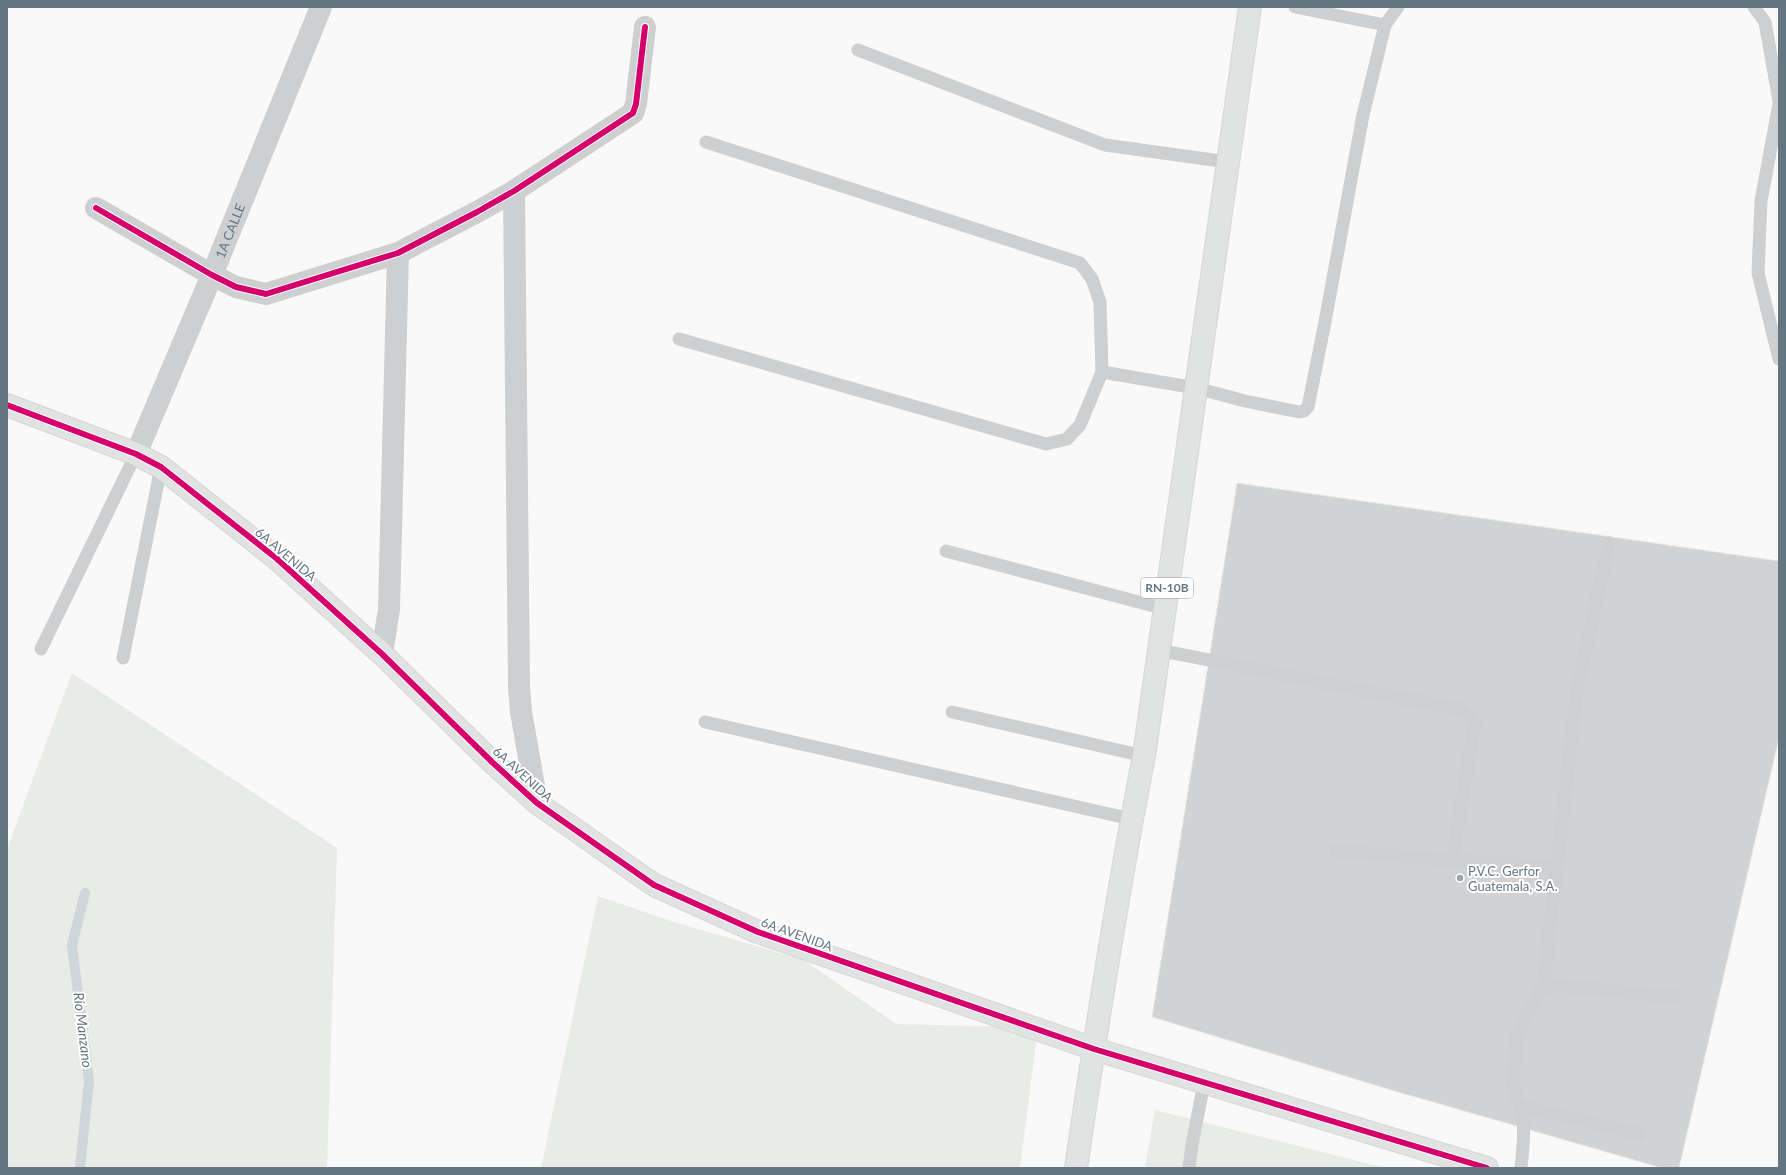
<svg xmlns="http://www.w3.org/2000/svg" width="1786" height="1175" font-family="Lato,sans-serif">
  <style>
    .green { fill: #e8ebe6 }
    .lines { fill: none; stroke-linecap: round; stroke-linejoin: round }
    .stream { stroke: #ced6d9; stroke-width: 10 }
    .building { fill: #d0d2d3; stroke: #e8e8e8 }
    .secondary-casing { stroke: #d5d6d7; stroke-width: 24 }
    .primary-casing { stroke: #d5d6d7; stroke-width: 24 }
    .lane { stroke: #cecfd0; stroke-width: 13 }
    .street { stroke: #cecfd0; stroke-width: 22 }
    .secondary { stroke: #e1e2e2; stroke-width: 22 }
    .primary { stroke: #e1e2e2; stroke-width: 22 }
    .cycleway-casing { stroke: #fff; stroke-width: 8 }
    .cycleway { stroke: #d6006c; stroke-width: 6 }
    .poi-dot { fill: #99a4ac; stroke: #fff; stroke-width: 1.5 }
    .labels { text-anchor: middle; stroke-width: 4; stroke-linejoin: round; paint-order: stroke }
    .shield { fill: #fff; stroke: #939fa8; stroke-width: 1 }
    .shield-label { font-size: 12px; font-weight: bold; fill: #657683 }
    .street-label { font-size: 13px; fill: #657683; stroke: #fff }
    .poi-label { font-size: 13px; fill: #657683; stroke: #fff; text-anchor: start }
    .water-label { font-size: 14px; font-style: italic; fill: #60757c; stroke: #fff }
  </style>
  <rect width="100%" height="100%" fill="#f9f9f9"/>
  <g class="green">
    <path d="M72,673l265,175 -10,320h-320v-319z"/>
    <path d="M598,896l76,26 130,38 92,64 118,3 23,8 -17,133h-479z"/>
    <path d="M1155,1110l231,58h-241z"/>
  </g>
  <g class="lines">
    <path class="stream" d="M80,1168l9,-87 -17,-136 13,-52"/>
  </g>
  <path class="building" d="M1237,483l542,78v177l-100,430h-17l-271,-78 -239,-73z"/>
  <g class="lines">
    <defs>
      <path id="secondary" d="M7,405l129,49 25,13 115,91 106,96 110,108 45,41 117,82 104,47 336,117 393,119"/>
      <path id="primary" d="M1076,1168c20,-137 41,-275 68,-412l106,-749"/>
    </defs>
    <use href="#secondary" class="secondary-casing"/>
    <use href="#primary" class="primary-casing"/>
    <g class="lane">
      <path d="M1295,7l90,18"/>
      <path d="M1754,7l11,15 14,79"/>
      <path d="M858,50l247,95 123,17"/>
      <path d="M1779,104l-18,97 -3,72 21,86"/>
      <path d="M706,142l374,121 12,16 8,23 2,70 94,16 49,13 54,11 5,-1 4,-4 16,-80 39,-212 22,-90 13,-18"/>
      <path d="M679,339l367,105 21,-5 13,-14 22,-53"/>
      <path d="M946,551l219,58"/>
      <path d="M41,649l95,-195"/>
      <path d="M1158,650l305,60 12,11 -23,139 104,6"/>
      <path d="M123,658l38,-191"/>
      <path d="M952,712l192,44"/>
      <path d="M705,722l426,97"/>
      <path d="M1336,851l116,9"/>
      <path d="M1543,987l34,-297 32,-147"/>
      <path d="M1520,1106l-7,-20 3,-47 14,-31 13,-21 18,-1 114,11"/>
      <path d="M1189,1168l3,-23 12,-62"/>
      <path d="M1521,1168c2,-21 5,-42 -1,-62l120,28"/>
    </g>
    <g class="street">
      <path d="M514,191l5,496 2,25 16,91"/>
      <path d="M96,208l116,67 24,12 30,7 132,-41 79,-41 37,-21 119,-78 3,-9 9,-77"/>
      <path id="s1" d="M136,454l76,-179 109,-268"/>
      <path d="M382,654l7,-45 9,-356"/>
    </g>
    <use href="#secondary" class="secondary"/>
    <use href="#primary" class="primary"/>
    <defs>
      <g id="cycleway">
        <path d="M96,208l116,67 24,12 30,7 132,-41 79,-41 37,-21 119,-78 3,-9 9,-77"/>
        <path d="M7,405l129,49 25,13 115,91 106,96 110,108 45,41 117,82 104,47 336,117 393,119"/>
      </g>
    </defs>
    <use href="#cycleway" class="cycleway-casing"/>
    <use href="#cycleway" class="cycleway"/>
  </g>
  <circle class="poi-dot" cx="1460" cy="878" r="4"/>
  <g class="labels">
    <rect class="shield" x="1141" y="578" width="52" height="20" rx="3"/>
    <g class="shield-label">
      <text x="1167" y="592">RN-10B</text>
    </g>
    <g class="street-label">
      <text dy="5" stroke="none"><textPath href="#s1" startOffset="242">1A CALLE</textPath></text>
      <text transform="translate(286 554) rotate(40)" y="5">6A AVENIDA</text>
      <text transform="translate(523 774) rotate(42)" y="5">6A AVENIDA</text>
      <text transform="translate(797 934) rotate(20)" y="5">6A AVENIDA</text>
    </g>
    <g class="poi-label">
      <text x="1468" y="876">P.V.C. Gerfor<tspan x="1468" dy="15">Guatemala, S.A.</tspan></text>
    </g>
    <g class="water-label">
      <text transform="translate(83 1030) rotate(83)" y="5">Río Manzano</text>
    </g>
  </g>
  <rect width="1786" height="1175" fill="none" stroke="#657683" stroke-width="16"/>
</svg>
